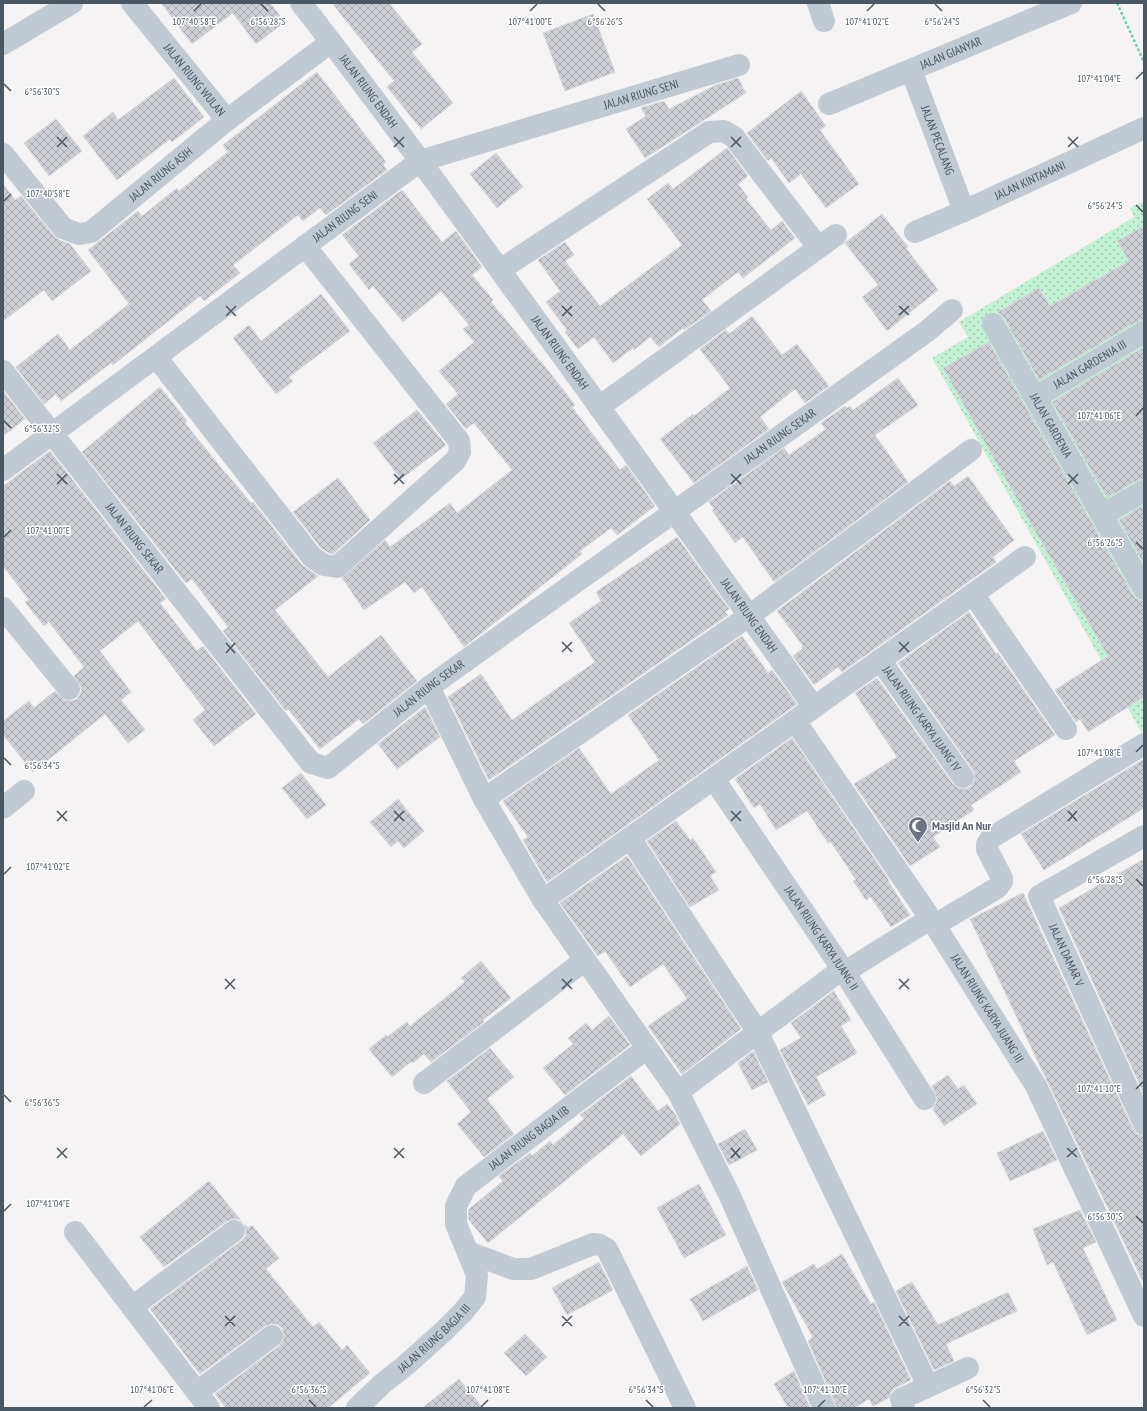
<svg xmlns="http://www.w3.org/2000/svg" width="1147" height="1411" font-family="'PT Sans Narrow',sans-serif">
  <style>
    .grass { fill: url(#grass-dots) }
    .building { fill: url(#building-cross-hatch); stroke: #d7d9de }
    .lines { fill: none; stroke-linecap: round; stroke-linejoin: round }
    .path { stroke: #7ad0a6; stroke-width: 2.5; stroke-dasharray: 3 2; stroke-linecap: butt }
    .minor { stroke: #c1cad2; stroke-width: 22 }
    .ticks { fill: none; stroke: #4a5661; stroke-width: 1.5 }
    .labels { text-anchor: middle; stroke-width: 3; stroke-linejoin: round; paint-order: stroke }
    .street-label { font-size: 12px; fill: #4a5661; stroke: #fff }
    .worship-label { font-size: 12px; font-weight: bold; fill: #5b616d; stroke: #fff; text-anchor: start }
    .ticks-label { font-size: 10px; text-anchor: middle; fill: #4a5661; stroke: #fff; stroke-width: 3; stroke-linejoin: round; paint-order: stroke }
  </style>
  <defs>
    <pattern id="grass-dots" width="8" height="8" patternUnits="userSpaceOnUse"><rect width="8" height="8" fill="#c3f1d5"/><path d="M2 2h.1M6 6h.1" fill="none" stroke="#a0c6b0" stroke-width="1.8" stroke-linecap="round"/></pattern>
    <pattern id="building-cross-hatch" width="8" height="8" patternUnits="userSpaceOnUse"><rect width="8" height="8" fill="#cdcfd5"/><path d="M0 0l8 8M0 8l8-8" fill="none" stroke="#a8abb0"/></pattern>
  </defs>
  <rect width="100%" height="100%" fill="#f5f3f3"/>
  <path class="grass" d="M1144,201v531l-2,1 -210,-375 36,-21 -9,-15 175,-105 -4,-9z"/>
  <g class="building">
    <path d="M161,3h109l15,19 -29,22 -23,-31 -41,31z"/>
    <path d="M332,3h57l33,41 -10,8 41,51 -32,26 -34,-42 7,-6z"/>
    <path d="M593,14l22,58 -50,19 -22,-58z"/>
    <path d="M317,72l69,90 -3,3 4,5 -61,45 -6,-7 -17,13 -5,-6 -65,50 7,8 -36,28 -4,-5 -87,69 -2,-2 -50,38 -5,-7 -12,10 -28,-37 42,-33 12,16 59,-46 -41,-54 50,-39 4,5 35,-28 2,3 49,-39 -5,-7z"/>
    <path d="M174,78l30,39 -32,25 -2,-3 -53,41 -34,-44 30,-24 5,8z"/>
    <path d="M738,78l8,15 -101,65 -19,-29 20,-13 -5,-8 2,-1 21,-6 5,8 47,-24z"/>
    <path d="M801,91l25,35 -6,4 39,54 -33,24 -25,-34 -12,9 -18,-25 -3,3 -21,-28z"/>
    <path d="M56,119l26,32 -33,25 -25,-33z"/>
    <path d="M727,148l21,28 -10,8 10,13 -2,2 25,31 11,-9 13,17 -52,40 -5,-6 -36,28 9,11 -27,19 -1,-2 -24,19 -9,-10 -16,13 -1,-2 -20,15 -19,-26 -16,12 -13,-17 2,-2 -21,-28 14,-11 -22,-31 27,-18 9,13 -9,6 35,45 82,-61 -35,-46 21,-16 5,6z"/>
    <path d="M496,153l27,34 -26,21 -27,-34z"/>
    <path d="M3,184l12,16 6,-4 33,40 5,4 11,4 21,27 -39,30 -8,-11 -41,31z"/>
    <path d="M402,190l40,52 14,-11 26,36 -10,8 21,25 -2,2 60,72 24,31 -3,2 48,63 6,-5 29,41 -38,29 -6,-7 -31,23 2,3 -118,93 -42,-60 -8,6 -9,-11 -41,28 -22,-32 43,-38 5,7 60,-44 7,10 55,-43 -38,-47 -8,6 -20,-25 12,-10 -19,-23 35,-29 -11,-13 6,-4 -28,-34 -38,31 -30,-36 -4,4 -20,-26 10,-8 -17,-21z"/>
    <path d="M882,214l26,33 -2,1 32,42 -51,41 -25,-34 16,-12 -33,-42z"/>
    <path d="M1144,226v94l-6,1 -99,59 -35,-62 -6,-6 41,-24 11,18 79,-45 -12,-20z"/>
    <path d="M321,294l29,37 -61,46 4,4 -17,13 -43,-56 16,-13 12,16z"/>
    <path d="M752,316l30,39 15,-11 32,42 -24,17 -10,-14 -35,28 9,12 -75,54 -34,-44 33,-25 1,2 36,-28 -30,-39 26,-19 3,4z"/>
    <path d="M989,342l144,253 5,5 6,1v96l-56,35 -8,-13 -4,3 -21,-32 53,-34 -76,-130 -89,-158z"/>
    <path d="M1144,347v132l-6,1 -31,18 -55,-96z"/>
    <path d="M898,378l20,27 -43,30 33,47 -134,100 -31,-45 -8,6 -23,-33 2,-1 -5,-7 75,-54 5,7 37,-26 -5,-6 24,-17 2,2 3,-2 3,4z"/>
    <path d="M160,387l27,34 -2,2 41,51v-1l25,30 2,-1 49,63 16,11 -43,34 53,67 53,-42 36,46 -54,43 -4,-5 -39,30 -32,-40 -2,2 -63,-80 5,-4 -36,-48 -6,4 -104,-131z"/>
    <path d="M3,391l22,28 -22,17z"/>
    <path d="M417,410l29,35 -45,34 -28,-36z"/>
    <path d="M50,451l116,148 -6,4 37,48 6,-5 53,68 -42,32 -21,-26 12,-10 -67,-89 -38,30 31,41 -10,8 24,30 -17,13 -23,-29 -72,58 -30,-37v-14l26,-20 5,7 21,-17 9,9 7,1 6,-2 4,-6v-6l-7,-11 10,-9 -35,-45 -5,4 -19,-24 4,-2 -26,-34v-80z"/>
    <path d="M968,476l46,64 -21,17 3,5 -154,110 -4,-5 -24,18 -21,-29 9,-7 -1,-1 2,-2 -26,-35 173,-130 4,5z"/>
    <path d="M338,478l32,42 -37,34 -4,-1 -8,-5 -28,-36z"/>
    <path d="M1144,505v59l-25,-44z"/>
    <path d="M677,537l52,72 -4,3 3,3 -239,165 -41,-83 33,-23 31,46 83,-58 -26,-39 32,-22 -5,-9z"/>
    <path d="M969,612l27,42 2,-1 57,82 -41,26 7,11 -50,33 3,5 -41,27 7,10 -30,19 -56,-82 43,-27 -42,-64 22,-15 76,106 5,4 7,1 5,-2 4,-5 1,-7 -2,-5 -75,-107z"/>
    <path d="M742,636l26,37 4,-3 25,34 -250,178 -24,-42 5,-3 -25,-36 76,-53 32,46 48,-34 -31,-45z"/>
    <path d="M425,707l15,30 -43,32 -19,-25z"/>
    <path d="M792,738l97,142 -1,1 22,34 -19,12 -20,-30 -5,3 -13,-19 3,-1 -25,-38 -3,1 -21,-32 -31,19 -16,-26 -6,4 -19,-29z"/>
    <path d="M1144,759v49l-100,62 -23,-36z"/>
    <path d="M301,773l25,32 -19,14 -25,-31z"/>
    <path d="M398,799l26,32 -20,17 -6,-7 -7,6 -21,-25z"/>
    <path d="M676,821l14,19 3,-2 23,34 -6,4 9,14 -29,17 -43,-66z"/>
    <path d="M627,856l114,173 -59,45 -34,-48 39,-27 -24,-35 -33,23 -25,-36 -7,5 -38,-53z"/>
    <path d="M1144,859v235l-85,-186z"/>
    <path d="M1023,893l110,236 4,5 7,2v148l-174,-365z"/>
    <path d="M481,961l30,37 -28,22 1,2 -53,40 -7,-8 -11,9 -1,-2 -20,16 -23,-28 17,-14 1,2 20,-15 3,4 55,-44 -4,-4z"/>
    <path d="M834,991l17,29 -10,6 16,27 -41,24 10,18 -18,10 -28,-55 21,-12 -10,-15z"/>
    <path d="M609,1016l21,29 -65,50 -22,-27 30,-24 -5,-6 18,-15 6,7z"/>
    <path d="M490,1048l24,29 -27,22 27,35 -30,23 -27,-33 14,-12 -24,-31z"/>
    <path d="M753,1051l15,31 -16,8 -14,-27z"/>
    <path d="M948,1075l10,14 6,-4 13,19 -33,22 -11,-17 3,-5 1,-6 -5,-12z"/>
    <path d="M631,1076l27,35 9,-7 8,10 5,10 -39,32 -18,-22 -135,109 -20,-24 1,-10 34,-28 -4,-5 31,-23 2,3 18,-15 3,4 31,-26 -4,-4z"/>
    <path d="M745,1129l12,21 -28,15 -11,-21z"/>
    <path d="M1043,1131l14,29 -47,21 -13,-28z"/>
    <path d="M209,1181l34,42 -4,-4h-6l-6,2 -63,46 -24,-30z"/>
    <path d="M699,1184l27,51 -42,23 -27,-50z"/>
    <path d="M1080,1210l16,32 -13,6 34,72 -30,15 -34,-73 -6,3 -14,-36z"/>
    <path d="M244,1224l4,4 4,-3 27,33 -13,11 47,58 6,-5 23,28 5,-5 23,28 -42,35h-102l-11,-14 64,-48 4,-5 1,-6 -2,-7 -5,-4h-6l-6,2 -65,48 -50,-65 91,-68 5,-5v-6z"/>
    <path d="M842,1254l29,50 3,-2 37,78 -16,8 -4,4 -2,6 -16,8 -4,-7 -15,9h-18l-1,-5 -27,-62 5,-4 -31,-55 32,-18 3,5z"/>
    <path d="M599,1262l14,28 -46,25 -15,-27z"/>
    <path d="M747,1266l11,24 -55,31 -13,-22z"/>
    <path d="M912,1282l26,43 70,-33 9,19 -71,33 8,17 -20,9 -38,-79z"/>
    <path d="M525,1334l22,23 -21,19 -22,-23z"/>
    <path d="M794,1371l16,37h-22l-14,-24z"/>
    <path d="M459,1379l24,29h-61z"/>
  </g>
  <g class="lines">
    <path class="path" d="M1117,3l27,59"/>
    <g class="minor">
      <path id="s1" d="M132,3l95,117"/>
      <path id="s2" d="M301,3c73,94 144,191 214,288 101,138 200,277 299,416"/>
      <path d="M818,3l6,18"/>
      <path d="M3,44l69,-41"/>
      <path id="s3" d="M911,70l53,141"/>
      <path id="s4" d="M829,104l242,-101"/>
      <path id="s5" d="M3,154l60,74 16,6 12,-2 136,-112 104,-78"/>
      <path id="s6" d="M915,232l49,-21 180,-83"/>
      <path d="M500,270l209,-138 15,-1 10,6 84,110"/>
      <path id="s7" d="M993,324l151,265"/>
      <path d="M156,357l156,200 12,8 13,2 118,-106 5,-9 -1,-11 -154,-195"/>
      <path id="s8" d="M3,371l308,392 17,5 101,-81 497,-355 26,-22"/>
      <path id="s9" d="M1036,397l108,-65"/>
      <path d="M599,407l237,-172"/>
      <path id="s10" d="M3,470l417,-309 319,-96"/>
      <path d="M1102,515l42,-24"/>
      <path d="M973,594l93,135"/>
      <path d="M3,608l66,81"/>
      <path id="s11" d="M880,660l83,117"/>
      <path d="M429,687l55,112 59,101 135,192 51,102 95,214"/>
      <path id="s12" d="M795,721l138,201 103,164 108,230"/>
      <path id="s13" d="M714,779l129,191 82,129"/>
      <path d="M484,799l265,-183 222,-166"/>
      <path d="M3,808l21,-17"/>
      <path id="s14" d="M1144,836l-105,60 105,228"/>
      <path d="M630,838l127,193 171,355"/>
      <path d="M543,900l482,-343"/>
      <path d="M424,1083l161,-123"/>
      <path d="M678,1092l159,-119 14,-5 74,-46h15l57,-34 5,-6v-4l-15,-29v-5l4,-6 153,-94"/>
      <path d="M75,1232l134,176"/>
      <path d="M468,1252l45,17h18l62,-25 7,1 7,4 78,159"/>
      <path d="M132,1307l102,-76"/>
      <path d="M197,1392l75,-56"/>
      <path id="s15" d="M357,1408l25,-24 24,-19 39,-35 17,-17 13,-16 2,-22 -21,-51v-18l10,-20 181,-138"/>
      <path d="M904,1408l-3,-9 67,-31"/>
    </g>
  </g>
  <path class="ticks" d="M261,4l7,7M598,4l7,7M935,4l7,7M194,11l7,-7M530,11l7,-7M867,11l7,-7M1136,79l7,-7M4,84l7,7M57,137l10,10M394,137l10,10M731,137l10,10M1068,137l10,10M57,147l10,-10M394,147l10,-10M731,147l10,-10M1068,147l10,-10M4,201l7,-7M1136,205l7,7M226,306l10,10M562,306l10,10M899,306l10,9M899,315l10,-9M226,316l10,-10M562,316l10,-10M1136,416l7,-8M4,421l7,7M57,474l10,10M394,474l10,10M731,474l10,10M1068,474l10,10M57,484l10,-10M394,484l10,-10M731,484l10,-10M1068,484l10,-10M4,537l7,-7M1136,542l7,7M562,642l10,10M899,642l10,10M226,643l9,10M562,652l10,-10M899,652l10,-10M226,653l9,-10M1136,752l7,-7M4,758l7,7M57,811l10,10M394,811l10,10M731,811l10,10M1068,811l9,10M57,821l10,-10M394,821l10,-10M731,821l10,-10M1068,821l9,-10M4,874l7,-7M1136,879l7,7M225,979l10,10M562,979l10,10M899,979l10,10M225,989l10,-10M562,989l10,-10M899,989l10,-10M1136,1089l7,-7M4,1095l7,7M57,1148l10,10M394,1148l10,10M731,1148l9,10M1067,1148l10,9M1067,1157l10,-9M57,1158l10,-10M394,1158l10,-10M731,1158l9,-10M4,1211l7,-7M1136,1216l7,7M225,1316l10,10M562,1316l10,10M899,1316l10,10M225,1326l10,-10M562,1326l10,-10M899,1326l10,-10M309,1400l7,7M646,1400l7,7M983,1400l7,7M144,1407l8,-7M481,1407l7,-7M818,1407l7,-7"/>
  <defs>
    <symbol id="mosque-pin" viewBox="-11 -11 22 30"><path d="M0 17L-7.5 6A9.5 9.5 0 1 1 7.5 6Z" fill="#6b7280" stroke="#fff"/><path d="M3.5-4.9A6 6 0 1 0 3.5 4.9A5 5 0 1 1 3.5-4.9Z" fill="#fff"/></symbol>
  </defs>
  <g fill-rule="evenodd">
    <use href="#mosque-pin" x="907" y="815" width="22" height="30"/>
  </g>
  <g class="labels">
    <g class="street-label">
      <text dy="4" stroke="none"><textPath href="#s4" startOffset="132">JALAN GIANYAR</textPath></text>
      <text dy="4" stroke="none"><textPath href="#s1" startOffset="99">JALAN RIUNG WULAN</textPath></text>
      <text dy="4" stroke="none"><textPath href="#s2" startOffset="111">JALAN RIUNG ENDAH</textPath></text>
      <text dy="4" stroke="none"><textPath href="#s10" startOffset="750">JALAN RIUNG SENI</textPath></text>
      <text dy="4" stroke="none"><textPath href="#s3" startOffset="75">JALAN PECALANG</textPath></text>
      <text dy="4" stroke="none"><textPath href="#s5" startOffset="215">JALAN RIUNG ASIH</textPath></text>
      <text dy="4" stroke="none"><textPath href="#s6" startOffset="126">JALAN KINTAMANI</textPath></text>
      <text dy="4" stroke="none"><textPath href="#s10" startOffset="426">JALAN RIUNG SENI</textPath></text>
      <text dy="4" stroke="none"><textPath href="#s2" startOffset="435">JALAN RIUNG ENDAH</textPath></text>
      <text dy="4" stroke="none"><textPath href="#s9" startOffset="63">JALAN GARDENIA III</textPath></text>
      <text dy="4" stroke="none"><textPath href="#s7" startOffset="117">JALAN GARDENIA</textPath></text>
      <text dy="4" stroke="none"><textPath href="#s8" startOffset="1077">JALAN RIUNG SEKAR</textPath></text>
      <text dy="4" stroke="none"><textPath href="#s8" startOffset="213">JALAN RIUNG SEKAR</textPath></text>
      <text dy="4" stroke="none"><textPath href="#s2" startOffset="759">JALAN RIUNG ENDAH</textPath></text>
      <text dy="4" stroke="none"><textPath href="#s8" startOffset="645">JALAN RIUNG SEKAR</textPath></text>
      <text dy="4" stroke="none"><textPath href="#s11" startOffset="72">JALAN RIUNG KARYA JUANG IV</textPath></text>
      <text dy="4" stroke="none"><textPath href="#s13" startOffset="192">JALAN RIUNG KARYA JUANG II</textPath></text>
      <text dy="4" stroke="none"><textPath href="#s14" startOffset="186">JALAN DAMAR V</textPath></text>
      <text dy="4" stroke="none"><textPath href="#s12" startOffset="346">JALAN RIUNG KARYA JUANG III</textPath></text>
      <text dy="4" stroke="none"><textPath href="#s15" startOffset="359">JALAN RIUNG BAGJA IIB</textPath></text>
      <text dy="4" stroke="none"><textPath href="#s15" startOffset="104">JALAN RIUNG BAGJA III</textPath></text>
    </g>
    <g class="worship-label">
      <text x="932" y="830">Masjid An Nur</text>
    </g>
  </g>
  <g class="ticks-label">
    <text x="194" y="25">107°40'58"E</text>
    <text x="268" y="25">6°56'28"S</text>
    <text x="530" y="25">107°41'00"E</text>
    <text x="605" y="25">6°56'26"S</text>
    <text x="867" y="25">107°41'02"E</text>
    <text x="942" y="25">6°56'24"S</text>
    <text x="1099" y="82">107°41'04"E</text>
    <text x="42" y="95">6°56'30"S</text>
    <text x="48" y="197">107°40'58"E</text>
    <text x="1105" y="209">6°56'24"S</text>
    <text x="1099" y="419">107°41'06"E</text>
    <text x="42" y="432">6°56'32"S</text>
    <text x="48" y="534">107°41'00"E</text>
    <text x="1105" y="546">6°56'26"S</text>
    <text x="1099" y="756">107°41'08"E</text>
    <text x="42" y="769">6°56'34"S</text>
    <text x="48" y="870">107°41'02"E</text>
    <text x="1105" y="883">6°56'28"S</text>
    <text x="1099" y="1092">107°41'10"E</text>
    <text x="42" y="1106">6°56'36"S</text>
    <text x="48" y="1207">107°41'04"E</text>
    <text x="1105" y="1220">6°56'30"S</text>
    <text x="152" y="1393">107°41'06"E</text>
    <text x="309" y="1393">6°56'36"S</text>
    <text x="488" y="1393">107°41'08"E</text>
    <text x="646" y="1393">6°56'34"S</text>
    <text x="825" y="1393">107°41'10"E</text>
    <text x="983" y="1393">6°56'32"S</text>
  </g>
  <rect width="1147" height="1411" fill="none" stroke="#4a5661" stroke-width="8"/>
</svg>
